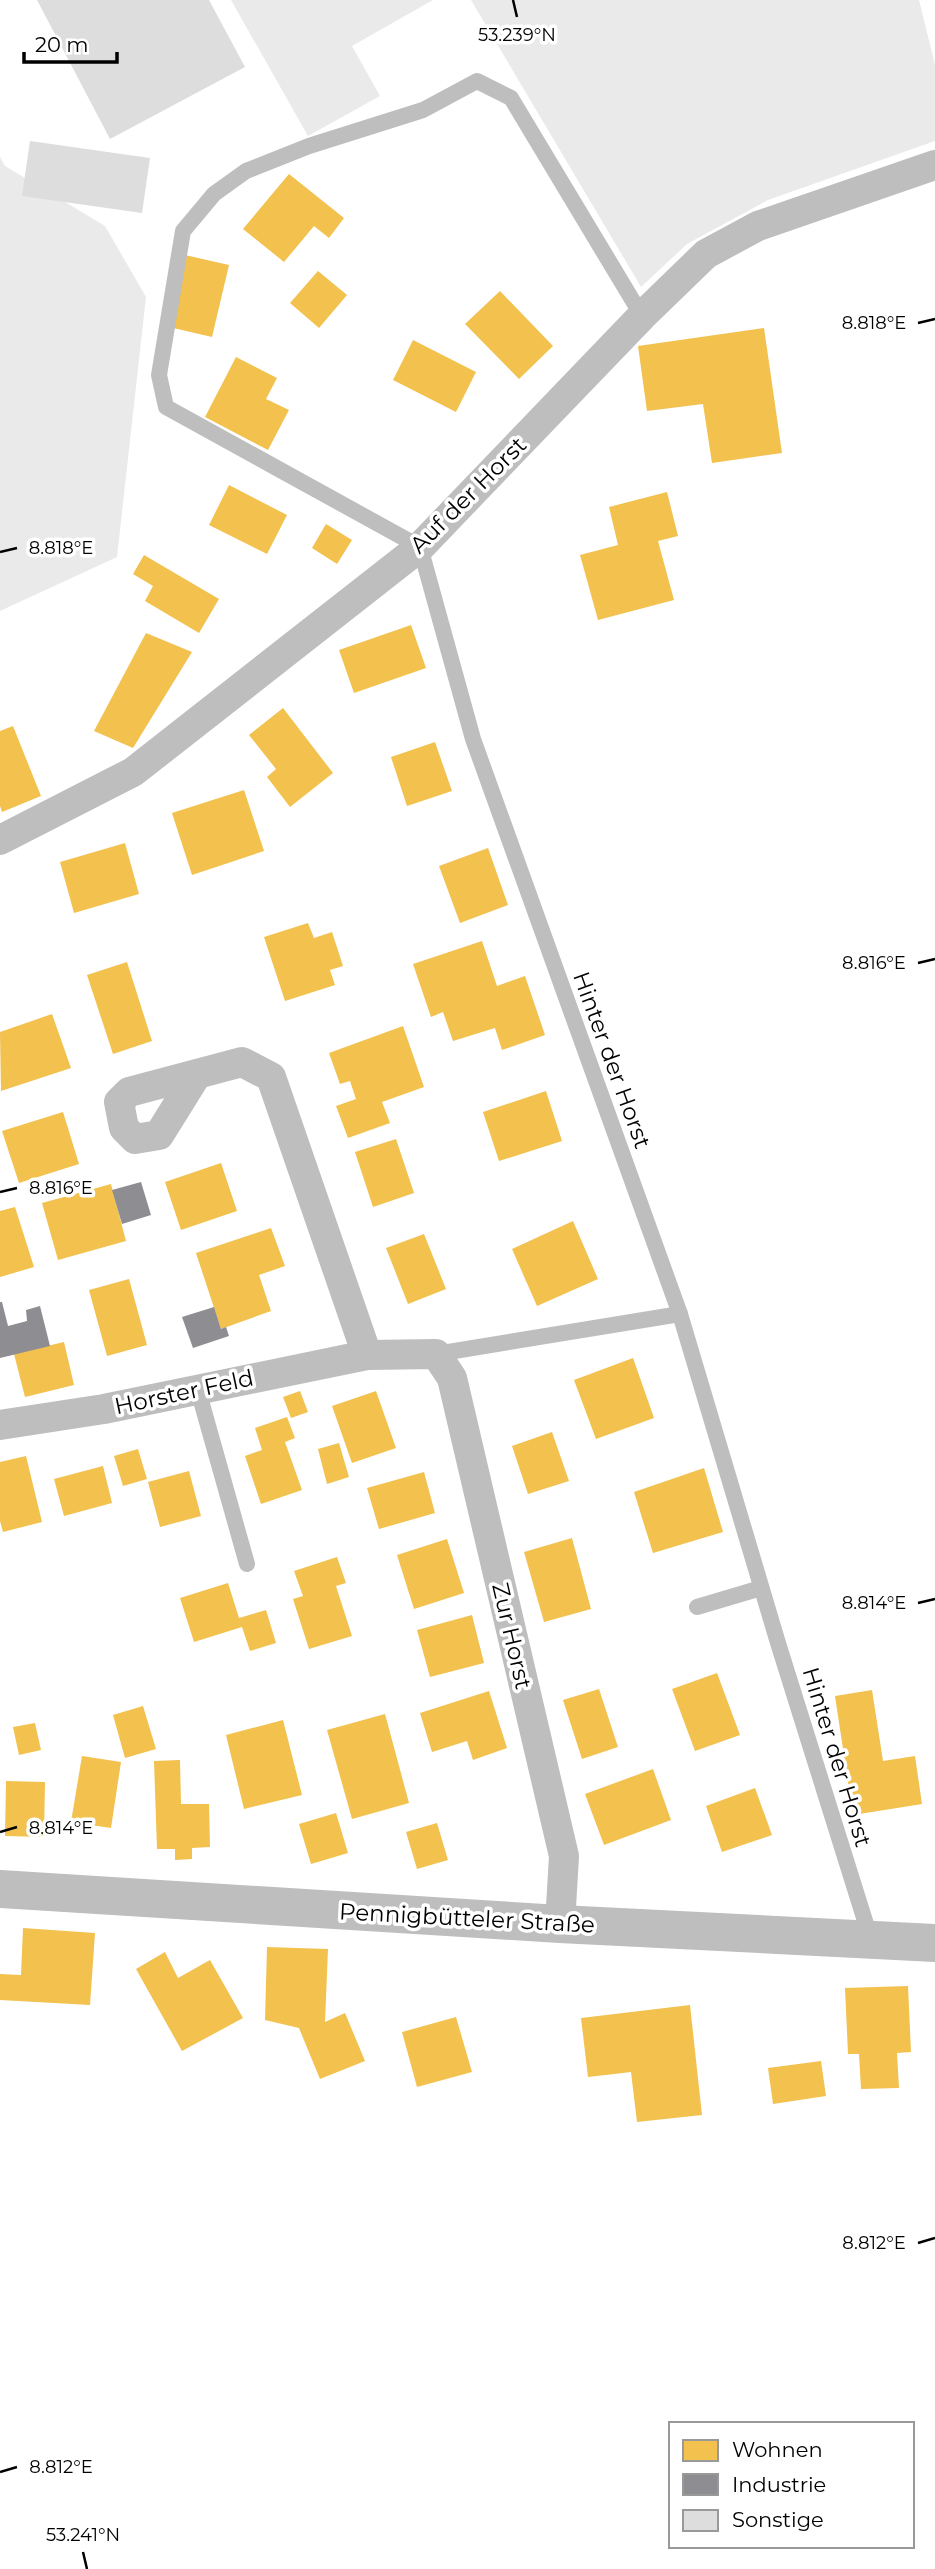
<svg xmlns="http://www.w3.org/2000/svg" width="935" height="2569" font-family="Montserrat,sans-serif">
  <style>
    .green { fill: #eaeaea }
    .homes { fill: #f2c14e }
    .industry { fill: #8d8d92 }
    .building { fill: #ddd }
    .lines { fill: none; stroke-linecap: round; stroke-linejoin: round }
    .service { stroke: #bebebe; stroke-width: 16 }
    .minor { stroke: #bebebe; stroke-width: 30 }
    .tertiary { stroke: #bebebe; stroke-width: 38 }
    .ticks { fill: none; stroke: #000; stroke-width: 2.5 }
    .labels { text-anchor: middle; stroke-width: 7; stroke-linejoin: round; paint-order: stroke }
    .street-label { font-size: 23px; fill: #000; stroke: #fff }
    .ticks-label { font-size: 18px; text-anchor: middle; fill: #000; stroke: #fff; stroke-width: 7; stroke-linejoin: round; paint-order: stroke }
  </style>
  <rect width="100%" height="100%" fill="#fff"/>
  <g class="green">
    <path d="M231,0h202l-81,46 28,50 -72,40z"/>
    <path d="M471,0h448l16,65v76l-167,59 -81,44 -46,43z"/>
    <path d="M0,157l5,9 100,60 41,71 -29,260 -117,54z"/>
  </g>
  <g class="homes">
    <path d="M289,174l55,44 -15,20 -15,-12 -30,36 -41,-33z"/>
    <path d="M185,255l44,10 -17,72 -43,-10z"/>
    <path d="M318,271l29,24 -28,33 -29,-25z"/>
    <path d="M500,291l53,55 -34,33 -54,-55z"/>
    <path d="M764,328l18,125 -70,10 -9,-59 -56,7 -9,-65z"/>
    <path d="M413,340l63,32 -20,40 -63,-32z"/>
    <path d="M236,357l41,21 -11,21 23,11 -21,40 -63,-33z"/>
    <path d="M229,485l58,30 -20,39 -58,-29z"/>
    <path d="M667,492l11,44 -20,5 16,59 -76,20 -18,-65 38,-10 -9,-38z"/>
    <path d="M326,524l26,16 -15,24 -25,-16z"/>
    <path d="M144,555l75,44 -20,34 -54,-32 8,-15 -20,-12z"/>
    <path d="M411,625l15,43 -72,25 -15,-43z"/>
    <path d="M146,633l46,19 -59,96 -39,-17z"/>
    <path d="M283,708l50,65 -43,34 -23,-30 9,-8 -27,-34z"/>
    <path d="M13,726l28,70 -39,16 -2,-6v-75z"/>
    <path d="M435,742l17,49 -45,15 -16,-49z"/>
    <path d="M244,790l20,61 -72,24 -20,-62z"/>
    <path d="M125,843l14,51 -65,19 -14,-51z"/>
    <path d="M488,848l20,57 -48,18 -21,-57z"/>
    <path d="M308,923l6,15 18,-6 11,34 -13,4 5,15 -50,16 -21,-64z"/>
    <path d="M482,941l15,45 28,-10 20,59 -43,15 -7,-22 -42,13 -10,-29 -12,5 -18,-53z"/>
    <path d="M127,962l25,79 -39,13 -26,-79z"/>
    <path d="M52,1014l19,54 -70,23 -1,-59z"/>
    <path d="M403,1026l21,61 -42,15 8,21 -42,15 -12,-32 20,-7 -6,-18 -10,3 -11,-31z"/>
    <path d="M546,1091l16,50 -63,20 -16,-49z"/>
    <path d="M63,1112l16,52 -60,19 -17,-52z"/>
    <path d="M396,1139l18,54 -41,14 -18,-55z"/>
    <path d="M221,1163l16,48 -56,19 -16,-48z"/>
    <path d="M111,1184l15,57 -68,19 -16,-57z"/>
    <path d="M15,1207l19,60 -34,10v-66z"/>
    <path d="M573,1221l25,58 -61,27 -25,-57z"/>
    <path d="M271,1228l14,38 -26,9 12,36 -50,18 -25,-76z"/>
    <path d="M424,1234l22,55 -38,15 -22,-56z"/>
    <path d="M129,1279l18,66 -40,11 -18,-66z"/>
    <path d="M64,1342l10,43 -49,12 -11,-43z"/>
    <path d="M633,1358l21,60 -58,21 -22,-59z"/>
    <path d="M300,1391l8,21 -17,6 -8,-21z"/>
    <path d="M376,1391l20,57 -44,15 -20,-57z"/>
    <path d="M287,1417l8,21 -10,4 17,48 -41,14 -16,-48 17,-6 -7,-22z"/>
    <path d="M552,1432l17,49 -41,13 -16,-48z"/>
    <path d="M339,1443l10,34 -22,7 -9,-35z"/>
    <path d="M138,1449l9,30 -24,7 -9,-30z"/>
    <path d="M26,1456l16,66 -39,10 -3,-11v-59z"/>
    <path d="M103,1466l9,37 -48,13 -10,-37z"/>
    <path d="M704,1468l19,64 -70,21 -19,-61z"/>
    <path d="M189,1471l12,45 -41,11 -12,-45z"/>
    <path d="M424,1472l11,41 -56,16 -12,-41z"/>
    <path d="M572,1538l19,71 -47,13 -20,-70z"/>
    <path d="M447,1539l17,54 -50,16 -17,-54z"/>
    <path d="M337,1557l9,26 -10,3 16,50 -43,13 -16,-50 10,-3 -9,-25z"/>
    <path d="M228,1583l11,35 27,-8 10,33 -26,8 -8,-24 -48,15 -14,-44z"/>
    <path d="M472,1615l12,48 -54,14 -13,-47z"/>
    <path d="M717,1673l23,62 -45,16 -23,-62z"/>
    <path d="M599,1689l19,58 -36,12 -19,-59z"/>
    <path d="M872,1690l11,71 32,-5 7,48 -69,11 -18,-119z"/>
    <path d="M489,1691l18,57 -34,12 -6,-19 -35,11 -12,-39z"/>
    <path d="M143,1706l13,43 -31,9 -12,-43z"/>
    <path d="M385,1714l24,89 -57,16 -25,-89z"/>
    <path d="M283,1720l19,75 -58,14 -18,-74z"/>
    <path d="M35,1723l6,27 -22,5 -6,-28z"/>
    <path d="M82,1756l39,6 -10,66 -40,-6z"/>
    <path d="M180,1760l1,44h28l1,43 -18,1v11l-17,1v-11h-18l-3,-88z"/>
    <path d="M653,1769l18,51 -67,25 -19,-51z"/>
    <path d="M6,1781l39,1 -1,55 -39,-1z"/>
    <path d="M755,1788l17,47 -50,17 -16,-46z"/>
    <path d="M336,1813l12,40 -37,11 -12,-40z"/>
    <path d="M437,1823l11,37 -31,9 -11,-37z"/>
    <path d="M23,1928l72,5 -5,72 -90,-5v-26l21,1z"/>
    <path d="M267,1947l61,2 -3,73 20,-9 20,48 -45,18 -21,-51 -34,-8z"/>
    <path d="M165,1952l13,26 32,-18 33,58 -61,33 -46,-82z"/>
    <path d="M908,1986l3,66 -14,1 2,35 -38,1 -2,-35h-11l-3,-66z"/>
    <path d="M690,2005l12,110 -65,7 -6,-50 -43,5 -7,-59z"/>
    <path d="M456,2017l16,55 -55,15 -15,-55z"/>
    <path d="M821,2061l5,35 -53,8 -5,-36z"/>
  </g>
  <g class="industry">
    <path d="M141,1182l10,33 -29,9 -10,-34z"/>
    <path d="M0,1302h2l6,24 19,-5 -1,-11 14,-4 10,40 -50,12z"/>
    <path d="M214,1307l7,22 5,-2 3,9 -36,12 -11,-31z"/>
  </g>
  <g class="building">
    <path d="M37,0h172l36,67 -135,72z"/>
    <path d="M30,141l120,17 -8,55 -120,-17z"/>
  </g>
  <g class="lines">
    <g class="service">
      <path d="M642,316l-131,-218 -34,-17 -54,29 -114,36 -63,25 -32,23 -31,37 -24,144 7,32 254,140 53,192 207,575 98,329 93,297"/>
      <path d="M436,1354l244,-40"/>
      <path d="M198,1390l49,174"/>
      <path d="M697,1607l64,-19"/>
    </g>
    <g class="minor">
      <path d="M0,840l133,-68 287,-225 222,-231 64,-62 52,-28 177,-61"/>
      <path d="M197,1074l-38,61 -24,4 -11,-11 -5,-26 10,-10 113,-30 29,15 96,278"/>
      <path d="M0,1425l104,-16 263,-54 69,-1 16,24 112,478 -4,68"/>
    </g>
    <path class="tertiary" d="M0,1889l560,35 375,19"/>
  </g>
  <path class="ticks" d="M513,0l4,17M918,323l17,-4M0,552l17,-4M918,963l17,-4M0,1192l17,-4M918,1603l17,-4M0,1832l17,-5M918,2243l17,-5M0,2472l17,-5M83,2552l4,17"/>
  <g class="labels">
    <g class="street-label">
      <text transform="translate(468 495) rotate(-45)" y="8">Auf der Horst</text>
      <text transform="translate(612 1060) rotate(70)" y="8">Hinter der Horst</text>
      <text transform="translate(184 1392) rotate(-12)" y="8">Horster Feld</text>
      <text transform="translate(512 1636) rotate(77)" y="8">Zur Horst</text>
      <text transform="translate(837 1757) rotate(73)" y="8">Hinter der Horst</text>
      <text transform="translate(467 1918) rotate(3)" y="8">Pennigbütteler Straße</text>
    </g>
  </g>
  <g class="ticks-label">
    <text x="517" y="41">53.239°N</text>
    <text x="874" y="329">8.818°E</text>
    <text x="61" y="554">8.818°E</text>
    <text x="874" y="969">8.816°E</text>
    <text x="61" y="1194">8.816°E</text>
    <text x="874" y="1609">8.814°E</text>
    <text x="61" y="1834">8.814°E</text>
    <text x="874" y="2249">8.812°E</text>
    <text x="61" y="2473">8.812°E</text>
    <text x="83" y="2541">53.241°N</text>
  </g>
  <rect x="669" y="2422" width="245" height="126" fill="#ffffff" stroke="#999999" stroke-width="2"/>
  <rect x="683" y="2440" width="35" height="21" fill="#f2c14e" stroke="#999999" stroke-width="2"/>
  <text x="732" y="2457" font-size="21" fill="#000000">Wohnen</text>
  <rect x="683" y="2474" width="35" height="21" fill="#8d8d92" stroke="#999999" stroke-width="2"/>
  <text x="732" y="2492" font-size="21" fill="#000000">Industrie</text>
  <rect x="683" y="2510" width="35" height="21" fill="#dddddd" stroke="#999999" stroke-width="2"/>
  <text x="732" y="2527" font-size="21" fill="#000000">Sonstige</text>
  <path d="M24 52v10h93v-10" fill="none" stroke="#000000" stroke-width="3.5"/>
  <text x="35" y="52" font-size="21" fill="#000000" stroke="#ffffff" stroke-width="5" paint-order="stroke">20 m</text>
</svg>
